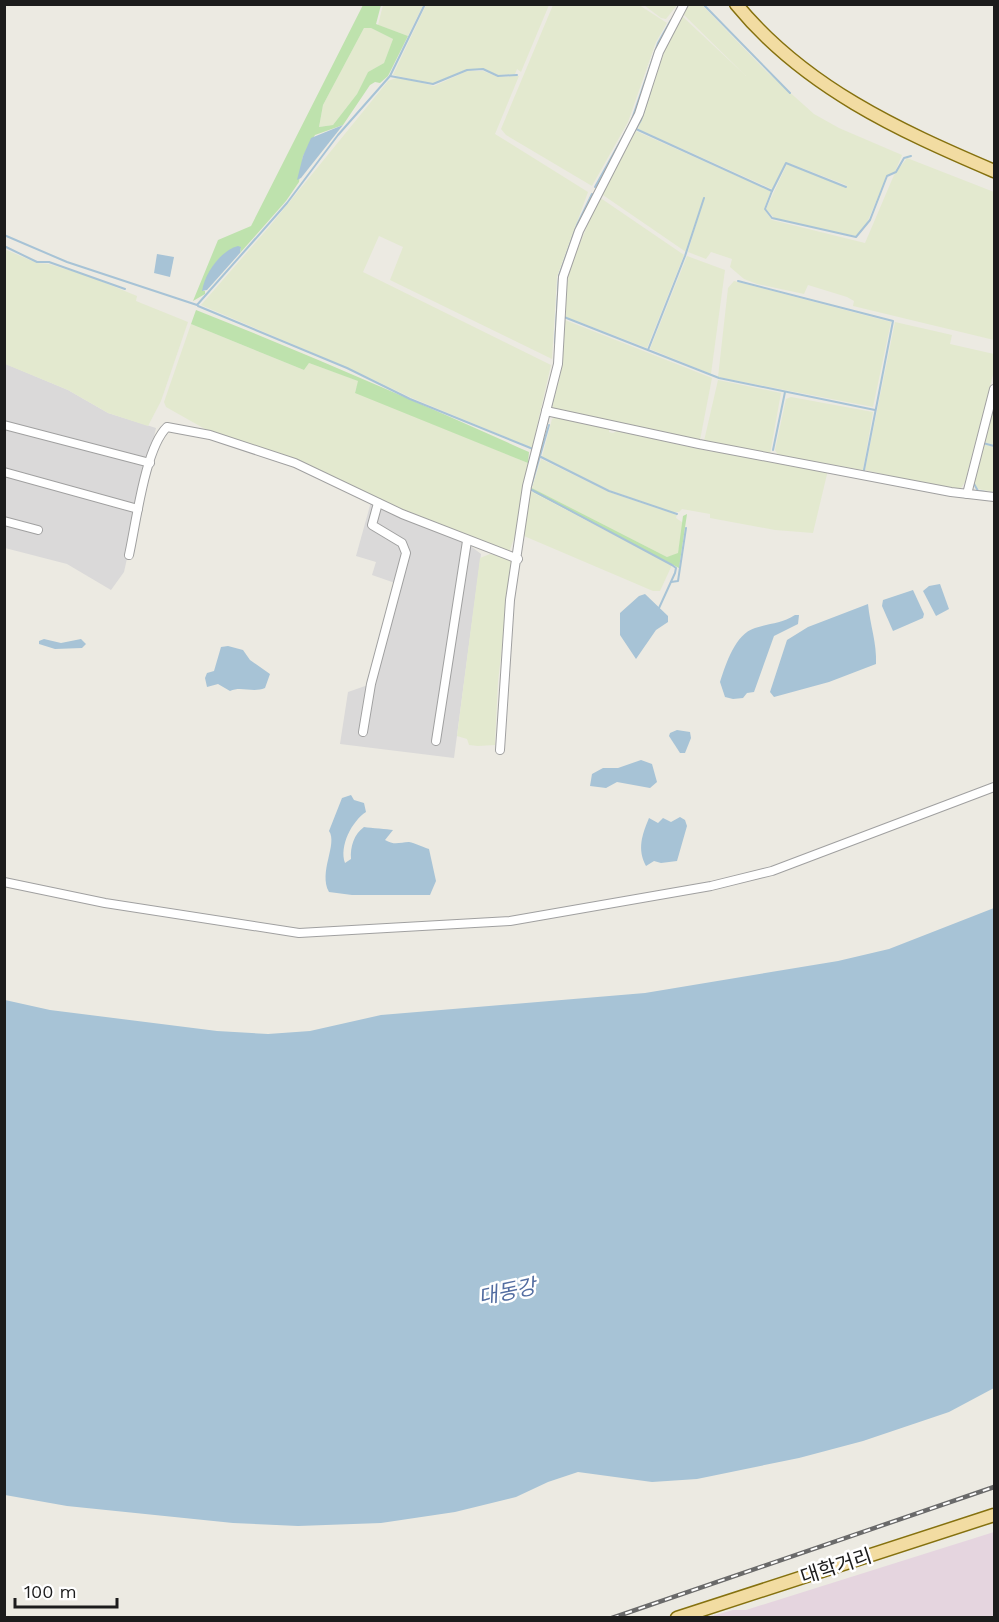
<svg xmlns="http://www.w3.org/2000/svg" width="999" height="1622" font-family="'Work Sans','Noto Sans KR',sans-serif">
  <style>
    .residential { fill: #dad9d9 }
    .industrial { fill: #e5d5df }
    .farmland { fill: #e3e9cf }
    .grass { fill: #bee2ad; fill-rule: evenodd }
    .water { fill: #a7c3d6 }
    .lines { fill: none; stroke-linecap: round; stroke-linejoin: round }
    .stream { stroke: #a7c3d6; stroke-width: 2 }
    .minor-casing { stroke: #a0a0a0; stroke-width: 10 }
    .primary-casing { stroke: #85710f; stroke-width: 15 }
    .minor { stroke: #fff; stroke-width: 8 }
    .primary { stroke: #f2dca2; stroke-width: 12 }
    .rail-casing { stroke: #6a6a6a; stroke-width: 4.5 }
    .rail { stroke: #fff; stroke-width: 2; stroke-dasharray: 7; stroke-linecap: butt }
    .labels { text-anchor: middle; stroke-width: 5; stroke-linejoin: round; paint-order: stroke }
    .street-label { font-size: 20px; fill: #1c1c1c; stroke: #fff }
    .water-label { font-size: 21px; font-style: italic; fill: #536da1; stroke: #fff }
  </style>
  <rect width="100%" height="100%" fill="#eceae2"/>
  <g class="residential">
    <path d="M6,364l62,26 40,23 48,15 -32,144 -13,18 -44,-26 -62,-16z"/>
    <path d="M371,502l93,39 17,13 -27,204 -114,-14 8,-52 20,-7 27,-102 -23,-8 4,-13 -20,-6z"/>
  </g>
  <path class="industrial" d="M994,1532v85h-286l25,-7h13z"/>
  <g class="farmland">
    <path d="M383,5h40l-15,31 -30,-11z"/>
    <path d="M426,5v-1l123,1 -28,67 -4,-3 -2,5 -17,1 -14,-6h-17l-34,15 -40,-9z"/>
    <path d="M553,5h86l28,18 -11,19 -28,80 -36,64 -86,-51 -5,-6z"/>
    <path d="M644,5h33l-11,14 -5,-1z"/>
    <path d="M689,5h13l65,67 47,42 25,14 63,27 -7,17 -8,4 -21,49 -10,11 -81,-17 -9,-10 21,-45 60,24 -1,-3 -60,-23 -14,27 -134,-60 29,-85 15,-28 64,60 -63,-62z"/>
    <path d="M364,28h7l22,11 -9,24 -16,9 -11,22 -24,31 -14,2 4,-22z"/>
    <path d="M467,71h16l15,6 21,-1 -24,58 93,58 -31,85 -5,82 -162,-79 13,-33 -24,-11 -16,36 188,93 -19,83 -120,-50 -57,-27 -154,-66 68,-78 119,-146 11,-4 35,9z"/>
    <path d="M636,131l135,60 -7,18 8,11 93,23 29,-68 13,-17 87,34v148l-141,-34 1,-5 -7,-4 -39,-12 -4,9 -47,-10 -13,-5 -14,-12 2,-8 -21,-7 -5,7 -18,-7 16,-55 -18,55 -86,-59z"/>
    <path d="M599,197l85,58 -37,93 -81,-31v-27l4,-22z"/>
    <path d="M4,249l33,14 12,1 42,13 46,19 -1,5 52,21 -27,79 -13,25 -40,-13 -40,-23 -63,-26z"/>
    <path d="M687,256l38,14 -14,104 -61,-25z"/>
    <path d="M734,281l157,41 -18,85 -155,-30 10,-89z"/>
    <path d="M565,320l147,58 -12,62 -144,-30 -4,-3 9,-35z"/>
    <path d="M895,322l57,13 -2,9 44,10v17l-29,111 -4,6 -11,2 -85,-20z"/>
    <path d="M191,324l113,46 5,-7 50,18 -4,11 173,71 -12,70 -7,19 -41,-13 -213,-93 -50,-17 -39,-22 -2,-5z"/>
    <path d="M718,380l63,13 -11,61 -66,-13z"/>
    <path d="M791,397l82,15 -10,58 -85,-15 -3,-5 11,-51z"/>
    <path d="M994,407v38l-10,-3z"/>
    <path d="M557,417l53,9 -1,6 4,1 4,-2 96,21 2,-3 113,21 -15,63 -38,-3 -65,-12v-4l-28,-5 -3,3h-7l-63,-22 -67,-33 10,-38z"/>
    <path d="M984,444l10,3v45l-16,-3 -4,-6z"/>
    <path d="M541,459l68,33 68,23 -1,3 7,5 -5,31 -11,3 -135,-69z"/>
    <path d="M530,491l142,74 -12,26h-7l-129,-55z"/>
    <path d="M490,554l22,5 -14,123 -3,59v4l-17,1 -9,-1 -2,-6 -10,-3 23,-178z"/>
  </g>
  <g class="grass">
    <path d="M363,5h18l-5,19 32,12 -20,40 -8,7 -5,-1 -5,3 -27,40 -28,10 -12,21 -4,26 -13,19 -46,52 1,-6c-26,10 -29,18 -38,44h2v3l-12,7 25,-61 33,-14zM364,28h7l22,11 -9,24 -16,9 -11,22 -24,31 -14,2 4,-22z"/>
    <path d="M196,310c112,44 223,93 333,142l-1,11 -173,-70 3,-12 -49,-18 -5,7 -113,-46z"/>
    <path d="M532,488l135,69 11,-4 5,-37 4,-2 -8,54 -146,-76z"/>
  </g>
  <g class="water">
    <path d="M343,125l-42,53 -4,2 6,-24 8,-18z"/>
    <path d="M238,246l3,1 -1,6 -33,37 -5,1c3,-18 18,-40 36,-45z"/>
    <path d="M157,254l17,3 -4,20 -16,-4z"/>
    <path d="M940,584l9,25 -13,7 -13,-25 6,-5z"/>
    <path d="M913,590l11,24 -1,4 -30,13 -11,-25 1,-6z"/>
    <path d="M645,594l23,22v6l-12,8 -20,29 -16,-24v-22l19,-17z"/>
    <path d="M868,604c2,21 9,39 8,60l-47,18 -55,15 -4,-5 17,-52 21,-13z"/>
    <path d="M795,615h4l-1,9 -24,12 -20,56 -7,1 -4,5 -10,1 -8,-2 -5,-15c6,-18 15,-48 35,-54 14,-5 26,-4 40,-13z"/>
    <path d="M44,639l17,4 20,-4 5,5 -4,4 -27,1 -16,-5v-3z"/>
    <path d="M228,646l15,4 7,10 20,14 -5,14c-12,5 -24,-2 -35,3l-12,-7 -11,3 -2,-9 2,-5 7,-2 7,-24z"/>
    <path d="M677,730l13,2 1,6 -6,15h-5l-11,-17 1,-3z"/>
    <path d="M641,760l11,4 5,18 -7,6 -33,-6 -11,6 -16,-2 2,-12 11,-6h15z"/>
    <path d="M351,795l3,5 10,3 2,9c-14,9 -27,34 -21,51l6,-4c-1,-12 3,-25 13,-32 7,1 24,2 29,3l-8,10c10,6 15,2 24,2 6,1 14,5 20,7l7,32 -6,14h-78l-23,-3c-11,-20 9,-48 0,-61l13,-33z"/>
    <path d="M680,817l5,3 2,6 -10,35 -16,2 -7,-2 -8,5c-9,-17 -4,-31 3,-48l9,5 5,-5 8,4z"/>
    <path d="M994,908v480l-45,24 -86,29 -64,17 -102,21 -45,3 -74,-10 -30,10 -32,15 -61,15 -74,11 -83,3 -65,-3 -166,-17 -62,-11v-495l45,10 167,21 51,3 42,-3 71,-16 264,-22 193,-32 51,-12z"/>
  </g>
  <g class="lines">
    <g class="stream">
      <path d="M703,4l87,89"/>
      <path d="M390,76l43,8 34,-14 16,-1 15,7 19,-1"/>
      <path d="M636,129l136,62 14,-28 60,24"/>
      <path d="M630,139l11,-19 10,-31"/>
      <path d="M595,187l36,-65 27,-79 13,-23"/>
      <path d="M772,191l-7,18 7,9 84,19 14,-17 17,-44 9,-4 8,-14 7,-2"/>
      <path d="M4,235l63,27 130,43 90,-102 51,-68 52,-59 35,-72"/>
      <path d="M4,246l33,16h12l76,27"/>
      <path d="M738,281l155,40 -29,149"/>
      <path d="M198,306l149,62 63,31 123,50"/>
      <path d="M564,317l155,61 156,32"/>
      <path d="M555,343l4,-67 18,-51 15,-31"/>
      <path d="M648,350l37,-94 19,-58"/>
      <path d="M991,416l3,-13"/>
      <path d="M547,423l8,-33"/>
      <path d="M983,443l11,3"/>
      <path d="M773,450l12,-58"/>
      <path d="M539,456l70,35 68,23"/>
      <path d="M538,458l3,-12"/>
      <path d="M973,482l5,9 8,1"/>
      <path d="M530,489l142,76 4,3 -1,5 -16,35"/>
      <path d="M530,490l19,-65"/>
      <path d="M671,582l7,-1 8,-53"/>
    </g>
    <defs>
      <g id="minor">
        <path d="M546,411l153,33 252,48 43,5"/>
        <path d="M4,425l146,38"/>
        <path d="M4,472l134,37"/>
        <path d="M967,494l27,-105"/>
        <path d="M4,521l34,9"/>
        <path d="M129,555c7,-31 16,-107 38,-128l43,8 85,28 107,51 116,45"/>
        <path d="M363,732l8,-48 35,-131 -4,-10 -30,-18 6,-22"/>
        <path d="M436,741l31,-200"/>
        <path d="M500,750l10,-150 17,-114 31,-122 5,-87 16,-46 60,-117 20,-62 25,-48"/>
        <path d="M4,882l101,21 194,30 211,-12 201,-35 61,-15 222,-84"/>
      </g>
      <g id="primary">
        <path d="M736,4c68,83 162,126 258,167"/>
        <path d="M677,1618l317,-103"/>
      </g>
    </defs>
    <use href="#minor" class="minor-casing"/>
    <use href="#primary" class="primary-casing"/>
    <use href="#minor" class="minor"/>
    <use href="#primary" class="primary"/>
    <defs>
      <path id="rail" d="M612,1618l382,-131"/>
    </defs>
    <use href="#rail" class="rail-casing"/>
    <use href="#rail" class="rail"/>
  </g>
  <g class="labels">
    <g class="street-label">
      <text transform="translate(836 1566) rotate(-18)" y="7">대학거리</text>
    </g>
    <g class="water-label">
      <text transform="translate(507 1292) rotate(-12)" y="7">대동강</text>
    </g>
  </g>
  <rect width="999" height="1622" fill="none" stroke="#1c1c1c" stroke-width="12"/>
  <path d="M15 1598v9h102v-9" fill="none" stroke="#1c1c1c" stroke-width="3"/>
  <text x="24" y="1598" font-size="18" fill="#1c1c1c" stroke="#ffffff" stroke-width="4.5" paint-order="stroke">100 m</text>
</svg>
